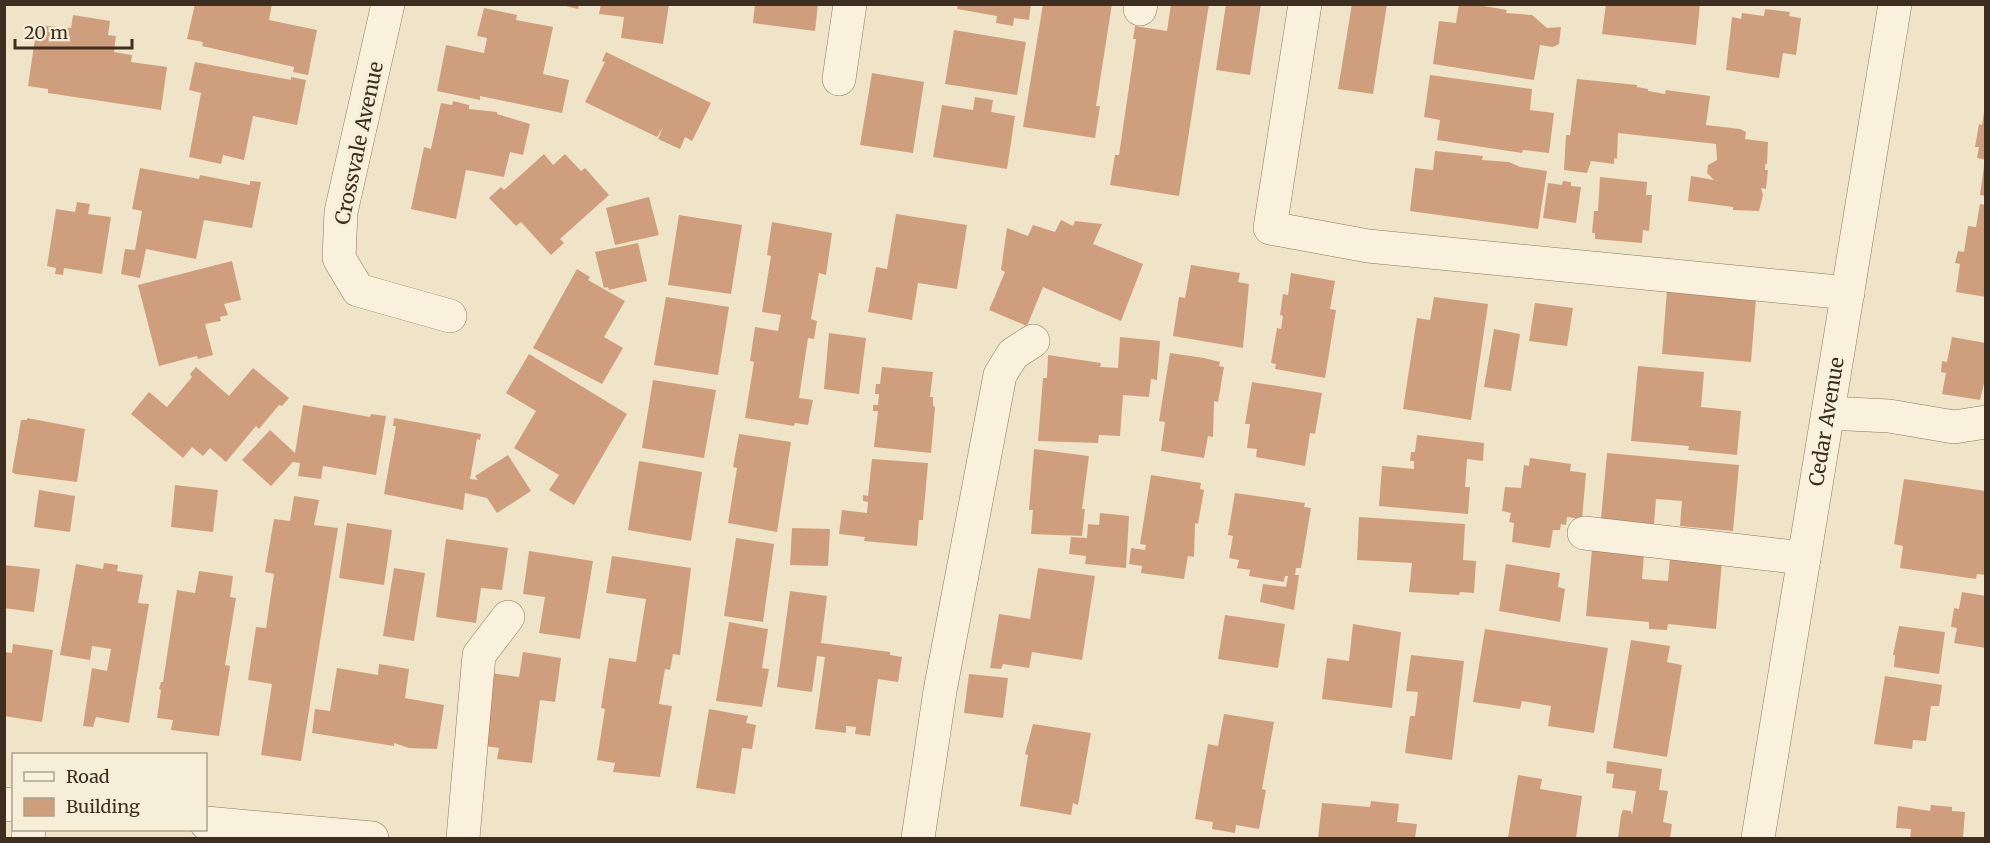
<svg xmlns="http://www.w3.org/2000/svg" width="1990" height="843" font-family="Merriweather,serif">
  <style>
    .building { fill: #cf9f7d }
    .lines { fill: none; stroke-linecap: round; stroke-linejoin: round }
    .minor-casing { stroke: #8d765c; stroke-width: 34 }
    .minor { stroke: #faf1dc; stroke-width: 33 }
    .labels { text-anchor: middle; stroke-width: 6; stroke-linejoin: round; paint-order: stroke }
    .street-label { font-size: 20px; fill: #3d2e20; stroke: #f7eed8 }
  </style>
  <rect width="100%" height="100%" fill="#f0e4c8"/>
  <g class="building">
    <path d="M195,4h77l-3,16 48,10 -9,45 -15,-3 1,-5 -92,-21 1,-4 -16,-3z"/>
    <path d="M601,4h68l-6,40 -42,-6 3,-21 -25,-3z"/>
    <path d="M755,4h63l-3,27 -62,-8z"/>
    <path d="M958,4h73l-2,16 -15,-2 -1,8 -17,-3 1,-7 -40,-7z"/>
    <path d="M1043,4h69l-16,102h4l-5,32 -72,-11z"/>
    <path d="M1171,4h38l-30,192 -69,-11 5,-30h4l17,-116h-3l2,-13 32,5z"/>
    <path d="M1226,4h35l-11,71 -34,-5z"/>
    <path d="M1352,4h35l-14,90 -35,-5z"/>
    <path d="M1459,4l19,1 29,5 -1,3 26,2 15,13 14,-1 -2,17 -6,3 -13,-2 -6,35 -101,-16 6,-43 17,2z"/>
    <path d="M1606,4h94l-4,41 -94,-11z"/>
    <path d="M562,5h17l-1,4z"/>
    <path d="M484,8l33,7 -1,5 37,7 -10,47 26,6 -7,33 -82,-17v4l-43,-9 9,-46 38,8 3,-15 -10,-2z"/>
    <path d="M1765,9l25,3 -1,4 12,2 -5,37 -13,-2 -4,25 -53,-8 6,-53 9,2 1,-6 22,3z"/>
    <path d="M73,15l37,6 -2,14 8,1 -2,16 18,3 -1,7 36,5 -6,43 -113,-17v-4l-20,-3 9,-61 34,3z"/>
    <path d="M954,30l72,12 -9,53 -72,-11z"/>
    <path d="M606,52l105,51 -19,38 -7,-4 -5,12 -22,-10 5,-12 -6,10 -72,-35 20,-40 -3,-1z"/>
    <path d="M195,62l96,18v-3l15,3 -9,45 -44,-9 -9,44 -21,-5 -2,9 -32,-7 12,-64 -12,-3z"/>
    <path d="M872,73l52,9 -11,71 -53,-8z"/>
    <path d="M1430,75l102,14 -2,21 24,3 -5,40 -26,-3 -1,3 -85,-13 3,-20 -16,-3z"/>
    <path d="M1577,79l60,6v2l11,2v2l17,3 1,-4 44,6 -4,29 34,4 6,3 -1,7 23,3 -1,22h-2v6h3l-2,19 -5,-1 2,7 -4,16 -26,-1v-3l-45,-6 3,-25 23,4 -7,-7 1,-8 9,-5 -1,-16 -98,-11 -1,26 -3,-1v6l-23,-3 -4,12 -23,-3 2,-35h4z"/>
    <path d="M975,97l18,3 -2,12 24,4 -8,53 -74,-12 9,-52 31,5z"/>
    <path d="M453,101l16,4v4l28,3v2l33,10 -7,31 -13,-3 -6,25 -38,-7 -10,49 -45,-10 13,-62 7,2 10,-46 11,2z"/>
    <path d="M1984,112h2v48l-9,-2 2,-11h-4l4,-23 3,1z"/>
    <path d="M1435,151l48,5 -1,4 27,2 11,5 27,4 -9,58 -128,-18 5,-43 18,2z"/>
    <path d="M544,154l9,11 12,-11 16,17 4,-3 24,27 -49,44 4,4 -13,12 -30,-33 -5,4 -27,-28 12,-11 3,3z"/>
    <path d="M1984,166h2v30l-6,-1z"/>
    <path d="M140,168l59,11 1,-4 50,10v-4l11,1 -9,46 -48,-8 -8,39 -50,-10 -6,29 -19,-4 4,-25 10,1 7,-39 -10,-2z"/>
    <path d="M1600,177l47,5 -1,13h6l-3,36 -6,-1 -1,13 -47,-4v-6h-3l2,-22h4z"/>
    <path d="M1563,181l8,1v4l10,1 -5,36 -33,-5 5,-35 14,2z"/>
    <path d="M649,197l10,38 -44,10 -9,-37z"/>
    <path d="M77,202l13,2 -2,10 23,3 -9,57 -38,-6 -1,7 -8,-1 1,-6 -9,-2 9,-57 19,3z"/>
    <path d="M1980,204l6,1v92l-30,-5 4,-28 -5,-1 3,-12 6,1 4,-26 8,1z"/>
    <path d="M896,214l71,11 -10,64 -39,-6 -6,37 -44,-8 8,-45 11,2z"/>
    <path d="M679,215l63,10 -11,69 -63,-9z"/>
    <path d="M1061,220l12,6 2,-5 27,3 -9,20 50,20 -22,57 -78,-34 -16,39 -38,-16 16,-38 -4,-2 6,-42 21,8 5,-11 22,7z"/>
    <path d="M772,222l60,11 -6,42 -7,-2 -8,46 6,2 -3,18 -6,-1 -9,60 14,2 -5,25 -13,-2 -1,3 -49,-8 9,-56 -4,-1 5,-34 23,4 3,-16 -19,-3 9,-56 -4,-1z"/>
    <path d="M638,243l9,38 -38,9 -1,-3 -4,1 -9,-36z"/>
    <path d="M232,261l9,39 -17,4 4,11 -8,2 1,4 -16,3 8,31 -15,4 -1,-3 -38,10 -21,-81z"/>
    <path d="M1191,265l49,8 -2,9 11,2 -6,64 -70,-12 6,-39 6,1z"/>
    <path d="M577,269l13,8 -2,3 37,21 -21,36 19,11 -21,36 -69,-36z"/>
    <path d="M1291,273l44,8 -5,28 6,1 -11,68 -50,-9 1,-5 -5,-1 6,-35 4,1 2,-13 -3,-1 3,-21 5,1z"/>
    <path d="M1667,290l89,9 -5,63 -89,-8z"/>
    <path d="M666,297l63,10 -11,68 -64,-10z"/>
    <path d="M1434,297l54,7 -17,116 -68,-11 14,-91 13,2z"/>
    <path d="M1535,303l38,5 -6,38 -38,-5z"/>
    <path d="M1494,329l26,5 -9,57 -27,-4z"/>
    <path d="M829,333l37,5 -7,56 -35,-5z"/>
    <path d="M1120,337l40,4 -3,39 -6,-1 -2,18 -26,-2 -3,41 -21,-1 -1,8 -60,-2 5,-63h4l1,-23 53,8 -1,4 18,1z"/>
    <path d="M1952,337l34,6v32l-6,25 -38,-6 4,-21 -5,-1 1,-11 5,1z"/>
    <path d="M1170,353l34,5 16,4 -1,4 5,1 -6,35 -4,-1 -1,36 -5,-1 -4,22 -43,-7 4,-29 -6,-1z"/>
    <path d="M529,354l98,60 -53,91 -25,-15 10,-15 -45,-27 22,-37 -30,-18z"/>
    <path d="M1638,366l66,6 -3,35 40,4 -4,44 -49,-5 1,-4 -58,-5z"/>
    <path d="M196,367l33,29 24,-28 36,30 -7,8 -3,-1 -20,24 -3,-3 -30,36 -16,-14 -7,8 -11,-9 -9,11 -52,-44 18,-22 18,15 25,-30 -2,-3z"/>
    <path d="M882,367l51,5 -3,25h3v9l2,1 -4,46 -57,-6 4,-36h-5v-6h5l1,-11h-4l1,-10h4z"/>
    <path d="M653,380l63,10 -12,68 -62,-10z"/>
    <path d="M1252,382l70,11 -7,41 -5,-1 -5,33 -49,-9 1,-8 -10,-1 3,-24h-5z"/>
    <path d="M303,405l67,12 1,-3 15,2 -10,59 -53,-9 -2,13 -23,-3 2,-13 -7,-1 -22,24 -29,-26 28,-30 25,23z"/>
    <path d="M27,418l58,11 -8,53 -62,-8 -3,-2 9,-52h6z"/>
    <path d="M394,418l87,16 -1,6 -3,-1 -7,40 8,1 -3,-4 33,-21 23,36 -34,22 -10,-15 -22,-5 -2,17 -79,-16 12,-68h-3z"/>
    <path d="M739,434l52,8 -14,90 -49,-9 9,-55 -4,-1z"/>
    <path d="M1417,435l67,8 -1,18 -16,-2 -2,28h5l-2,27 -89,-8 3,-40 32,3v-8h-4l1,-9h4z"/>
    <path d="M1034,449l55,7 -7,53h3l-3,27 -51,-2 2,-24h-4z"/>
    <path d="M1607,453l132,12 -6,66 -53,-5 2,-25 -26,-2 -2,25 -53,-5z"/>
    <path d="M1530,458l41,6 -1,7 16,2 -4,46 -15,-2 -1,8 -5,-1 -1,6h-7l-3,18 -38,-6 2,-19 -5,-1 2,-9 -9,-2 3,-24 16,1 3,-23 5,1z"/>
    <path d="M872,459l56,4 -5,57h-4l-2,26 -53,-5 1,-4 -26,-3 3,-24 25,3 1,-11 -5,-1v-6l5,1z"/>
    <path d="M639,461l63,11 -11,69 -63,-11z"/>
    <path d="M1151,475l50,8 -1,6 4,1 -6,34 -3,-1 -1,34 -6,-1 -4,23 -43,-6 1,-7 -13,-2 2,-16 14,2 1,-5 -6,-1z"/>
    <path d="M1904,479l82,12v84l-9,-1 -1,5 -76,-11 3,-22 -9,-2z"/>
    <path d="M175,485l43,5 -5,42 -42,-5z"/>
    <path d="M39,490l36,6 -5,36 -36,-5z"/>
    <path d="M1235,493l70,10 -1,4 7,1 -10,60h-5l-1,7h4l-5,35 -34,-8 3,-18 23,3 2,-11h-3l-1,6 -35,-6 1,-6 -13,-2 2,-8 -10,-2 4,-22 -5,-1z"/>
    <path d="M294,496l25,4 -5,25 24,3 -37,233 -40,-6 11,-71 -24,-4 8,-53 10,1 8,-54 -9,-2 9,-53 16,2z"/>
    <path d="M1100,513l29,3 -3,52 -41,-4 1,-8 -17,-2 2,-17 16,1 1,-14 11,1z"/>
    <path d="M1359,517l106,7 -2,36 13,1 -2,32 -14,-1 -1,3 -50,-3 3,-29 -55,-3z"/>
    <path d="M347,523l45,7 -8,55 -45,-7z"/>
    <path d="M792,528l38,1 -2,37 -38,-1z"/>
    <path d="M736,538l38,6 -11,78 -39,-6z"/>
    <path d="M446,539l62,9 -6,42 -21,-2 -5,35 -40,-6z"/>
    <path d="M1592,549l52,6 -2,24 26,2 2,-24 52,4 -6,68 -48,-5 -1,6 -18,-1v-7l-63,-6z"/>
    <path d="M529,551l64,10 -13,78 -41,-6 6,-36 -22,-3z"/>
    <path d="M612,556l79,12 -11,87 -7,-1 -3,16 -5,-1 -6,35 13,2 -12,71 -47,-5 2,-9 -18,-3 8,-51 -4,-1 8,-50 27,4 10,-63 -40,-6z"/>
    <path d="M104,563l14,2 -1,6 26,4 -5,28 11,1 -20,119 -33,-6 -3,10 -10,-1 9,-58 15,3 4,-22 -19,-3 -2,14 -30,-5 16,-91 27,5z"/>
    <path d="M1506,564l54,9 -2,14 7,2 -5,33 -61,-11z"/>
    <path d="M4,565l36,4 -6,43 -30,-4z"/>
    <path d="M394,568l31,5 -11,68 -31,-5z"/>
    <path d="M1038,568l57,8 -13,84 -50,-8 -3,16 -26,-4 -2,5 -11,-1 9,-54 31,5z"/>
    <path d="M199,571l34,5 -3,21 6,1 -11,67 5,1 -11,70 -48,-6 2,-10 -16,-2 4,-28 -2,-1 2,-7h2l14,-92 18,3z"/>
    <path d="M790,591l37,5 -6,47 69,9v3l12,2 -4,25 -20,-3 -8,57 -15,-2 1,-7 -10,-1v7l-31,-4 10,-72 -8,-1 -5,36 -35,-5z"/>
    <path d="M1962,592l24,4v52l-32,-5 3,-15 -6,-1 3,-19 5,1z"/>
    <path d="M1225,615l60,9 -7,44 -60,-9z"/>
    <path d="M729,622l39,7 -6,39 7,1 -7,38 -46,-6z"/>
    <path d="M1353,624l48,8 -9,76 -70,-9 5,-41 22,3z"/>
    <path d="M1899,626l46,6 -6,42 -45,-7 1,-12h-2z"/>
    <path d="M1485,629l123,19 -14,85 -46,-7 3,-20 -29,-5 -2,8 -47,-7z"/>
    <path d="M1631,640l39,6 -3,16 15,3 -15,92 -54,-9z"/>
    <path d="M13,644l40,6 -11,72 -38,-6v-64l8,1z"/>
    <path d="M523,652l38,6 -6,44 -15,-2 -8,63 -35,-4 2,-11 -20,-3 12,-72 28,4z"/>
    <path d="M1411,655l53,6 -12,99 -47,-7 5,-37h5l3,-24 -12,-1z"/>
    <path d="M379,664l30,5 -4,29 39,7 -7,44 -28,-1 -15,-5v3l-82,-13 3,-24 15,2 7,-43 41,7z"/>
    <path d="M969,674l39,4 -5,40 -39,-5z"/>
    <path d="M1885,676l57,9 -3,21h-8l-5,35 -13,-1 -1,9 -38,-5z"/>
    <path d="M709,709l39,7 -2,7 10,2 -4,24 -10,-1 -7,46 -39,-6z"/>
    <path d="M1224,714l50,8 -12,67 4,1 -7,39 -23,-4 -1,8 -23,-4 1,-7 -18,-3 13,-75 10,2z"/>
    <path d="M1033,724l58,9 -13,72 -5,-2 -2,12 -51,-9 8,-51 -3,-1z"/>
    <path d="M1607,761l55,8 -3,21 9,1 -5,31 9,2 -2,14h-52l3,-23 2,-5 8,1 1,4 4,-24 -24,-3 2,-14 -8,-1z"/>
    <path d="M1518,775l24,4 -2,10 42,7 -6,42h-68z"/>
    <path d="M1371,801l28,3 -2,18 20,2 -2,14h-97l4,-35 48,4z"/>
    <path d="M1931,805l21,2v4l13,1 -2,26h-53l1,-9 -15,-1 2,-22 32,5z"/>
  </g>
  <g class="lines">
    <defs>
      <g id="minor">
        <path d="M388,4l-47,208 -2,46 19,32 92,26"/>
        <path d="M1305,4l-35,224 98,18 480,47"/>
        <path d="M1140,9l1,-5"/>
        <path d="M839,79l11,-75"/>
        <path d="M1828,413l61,3 65,11 32,-5"/>
        <path d="M1584,533l220,25"/>
        <path d="M4,804l10,1"/>
        <path d="M206,823l166,15"/>
        <path d="M28,838l1,-8"/>
        <path d="M463,838l16,-183 29,-38"/>
        <path d="M918,838l22,-147 60,-316 13,-21 20,-13"/>
        <path id="s1" d="M1758,838l137,-834"/>
      </g>
    </defs>
    <use href="#minor" class="minor-casing"/>
    <use href="#minor" class="minor"/>
  </g>
  <g class="labels">
    <g class="street-label">
      <text transform="translate(359 143) rotate(-78)" y="7">Crossvale Avenue</text>
      <text dy="7" stroke="none"><textPath href="#s1" startOffset="422">Cedar Avenue</textPath></text>
    </g>
  </g>
  <rect width="1990" height="843" fill="none" stroke="#3d2e20" stroke-width="12"/>
  <rect x="12" y="753" width="195" height="78" fill="#f7eed8" stroke="#ada18e" stroke-width="1.5"/>
  <rect x="24" y="772" width="30" height="9" fill="#faf1dc" stroke="#ada18e" stroke-width="1.5"/>
  <text x="66" y="783" font-size="18" fill="#3d2e20">Road</text>
  <rect x="24" y="798" width="30" height="18" fill="#cf9f7d" stroke="#ada18e" stroke-width="1.5"/>
  <text x="66" y="813" font-size="18" fill="#3d2e20">Building</text>
  <path d="M15 39v9h117v-9" fill="none" stroke="#3d2e20" stroke-width="3"/>
  <text x="24" y="39" font-size="18" fill="#3d2e20" stroke="#f7eed8" stroke-width="4.5" paint-order="stroke">20 m</text>
</svg>
